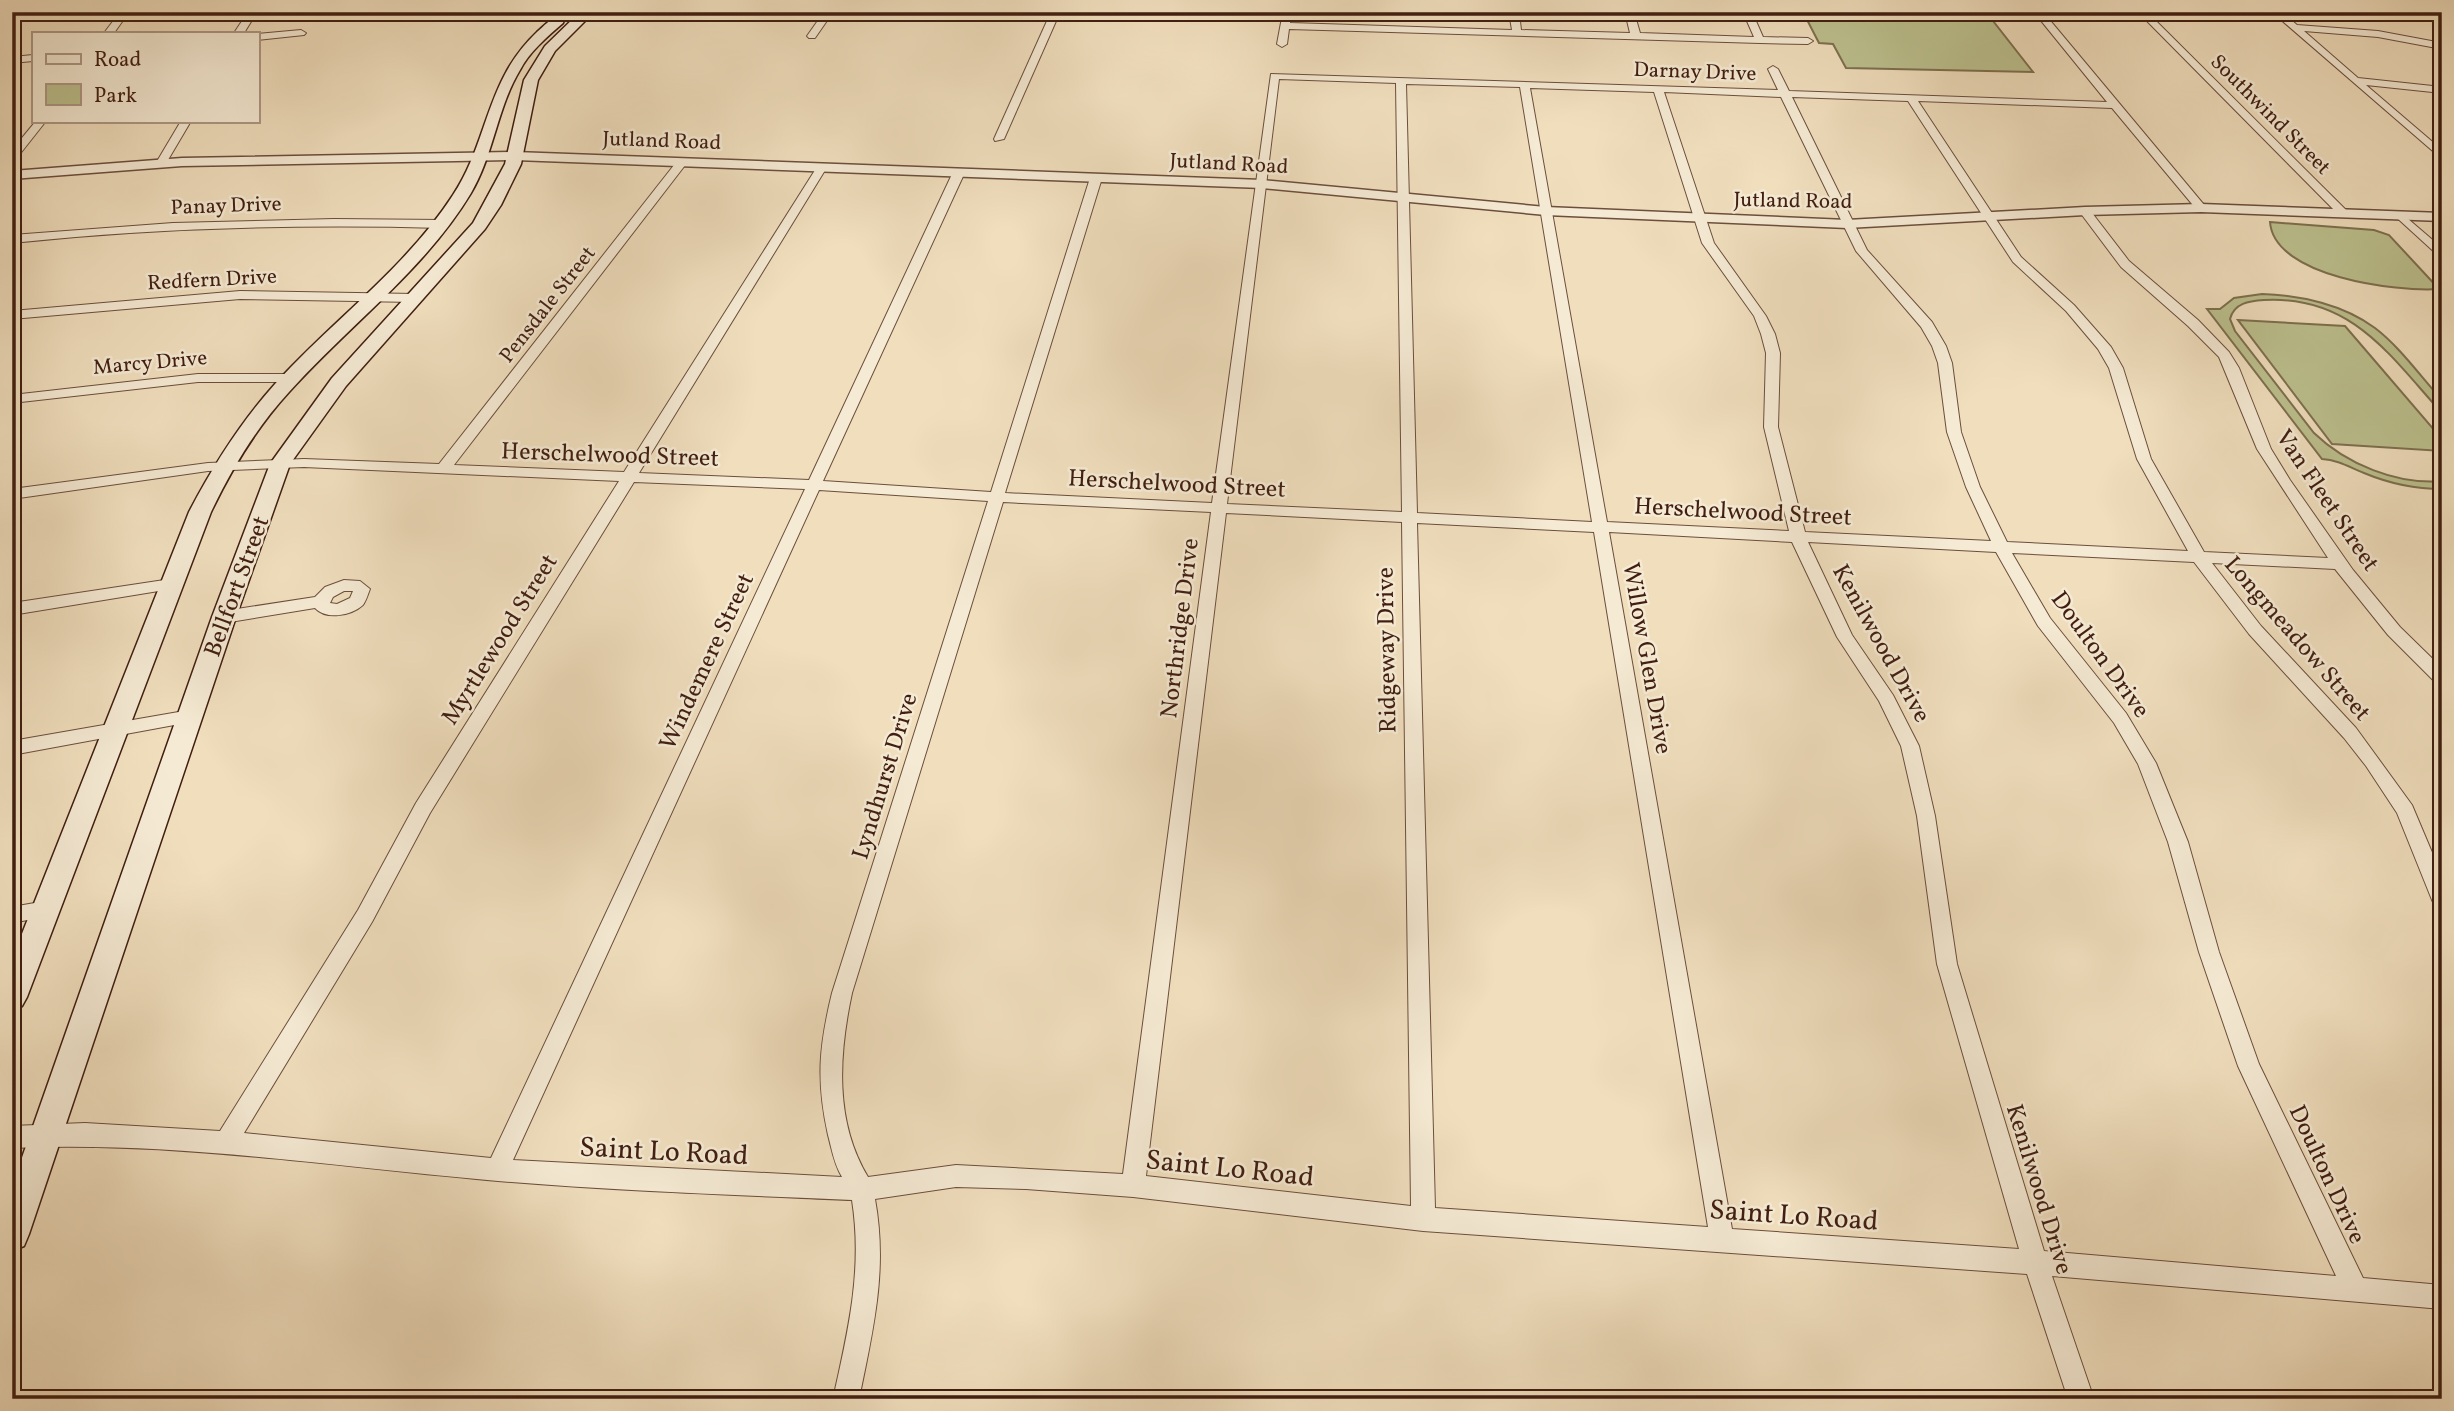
<svg xmlns="http://www.w3.org/2000/svg" width="2454" height="1411" font-family="Vollkorn,serif">
  <style>
    .green { fill: #bcc18f; stroke: #7e7050; stroke-width: 2 }
    .lines { fill: none; stroke-linecap: round; stroke-linejoin: round }
    .minor-casing { stroke: #6c4e3c; stroke-width: 2 }
    .tertiary-casing { stroke: #6c4e3c; stroke-width: 3 }
    .secondary-casing { stroke: #401e11; stroke-width: 3 }
    .minor { fill: #f5ead4; fill-rule: evenodd }
    .tertiary { fill: #f5ead4; fill-rule: evenodd }
    .secondary { fill: #f5ead4; fill-rule: evenodd }
    .labels { text-anchor: middle; stroke-width: 5; stroke-linejoin: round; paint-order: stroke }
    .far-street-label { font-size: 21px; fill: #401e11; stroke: #f5ead4 }
    .street-label { font-size: 24px; fill: #401e11; stroke: #f5ead4 }
    .near-street-label { font-size: 28px; fill: #401e11; stroke: #f5ead4 }
  </style>
  <rect width="100%" height="100%" fill="#f0debd"/>
  <filter id="stains"><feTurbulence type="fractalNoise" baseFrequency=".00286" numOctaves="4"/><feColorMatrix values="0 0 0 0 .2 0 0 0 0 .09 0 0 0 0 .02 0 0 0 .5 -.17"/></filter>
  <radialGradient id="worn" r=".72"><stop offset=".6" stop-color="#630" stop-opacity="0"/><stop offset="1" stop-color="#630" stop-opacity=".3"/></radialGradient>
  <g class="green">
    <path d="M1803,12h183l47,60 -187,-4 -13,-24 -14,-1z"/>
    <path d="M2270,222l104,8 15,5 50,54c-42,3 -165,-12 -169,-67z"/>
    <path d="M2262,294c39,1 82,11 113,34 25,19 46,49 67,72v13c-52,-57 -90,-118 -178,-113 -15,1 -30,3 -34,19l5,12 79,102c32,31 83,52 128,48v8c-26,0 -54,-6 -78,-16 -15,-6 -26,-13 -42,-14l-115,-150h13l14,-11z"/>
    <path d="M2238,320l107,6 97,113v12l-110,-7z"/>
  </g>
  <g class="lines">
    <defs>
      <g id="minor">
        <path d="M120,12h9l-15,21h-10z"/>
        <path d="M248,12h9l-13,21h-10z"/>
        <path d="M824,12h9l-18,26h-6l-2,-2z"/>
        <path d="M1051,12h9l-56,127 -9,2 -1,-2z"/>
        <path d="M1283,12h10l-3,11 222,7 -3,-18h10l2,18 109,3 -5,-21h9l6,21 114,4 -11,-25h9l11,25 45,1 5,3 -5,3 -48,-1 -471,-14 -2,15 -5,3 -5,-3z"/>
        <path d="M2034,12h9l162,194v4h-8l-85,-102 -194,-7 103,156 53,48 37,42 12,21 28,91 53,93 124,6 -71,-109 -38,-92 -31,-31 -67,-59 -42,-56 2,-2h8l40,52 69,59 31,32 10,16 32,81 19,31 63,90 47,57 42,41v17l-6,-2 -48,-48 -53,-66 -123,-6 49,63 95,102 56,77 30,71v32l-7,-2 -3,-6 -35,-87 -31,-47 -22,-28 -95,-104 -55,-72 -182,-9 38,65 76,95 30,50 32,79 31,110 40,112 104,214 79,7v24l-390,-33 42,123h-26l-41,-125 -604,-43 -290,-34 -107,-8 -70,-2 -81,12c13,71 -2,131 -16,200h-26c15,-68 30,-129 19,-199 -118,-5 -236,-9 -354,-19 -162,-14 -323,-40 -486,-33v-22l73,-3 135,8 138,-221 58,-107 203,-322 -315,-14 -96,4 -196,28v-10l196,-26 96,-4 135,5 239,-304 4,-1 5,3 -1,2 -232,301 170,7 193,-305 5,-3 5,3 -188,306 170,7 144,-308 6,-3 6,3 -142,309 168,11 99,-314 6,-3 6,3 -97,315 207,10 59,-429 507,16 -10,-21 5,-3 5,3 11,22 318,11zM1279,79l117,4 6,429 -175,-8zM1406,84l114,3 72,435 -175,-9zM1530,88l124,4 48,151 52,73 7,18 5,19 -2,74 25,104 -182,-9zM1664,92l117,5 75,154 65,76 11,19 6,17 9,69 19,55 25,54 -186,-9 -27,-105 2,-74 -5,-19 -9,-18 -52,-73zM1792,97l116,4 105,161 53,49 32,38 11,19 28,91 51,92 -181,-9 -27,-55 -19,-55 -9,-69 -6,-17 -14,-24 -65,-72zM634,482l171,7 -314,669 -247,-25 128,-211 58,-109zM819,490l169,11 -156,492c-13,54 -16,87 -4,142 4,15 6,29 14,42l-329,-17zM1003,502l208,10 -88,662 -167,-9 -88,12c-34,-56 -29,-123 -16,-184zM1226,513l176,9 9,684 -265,-30zM1417,523l177,9 114,695 -273,-19zM1609,532l183,10 45,95 42,64 22,45 16,70 20,148 82,285 -287,-20zM1808,542l188,10 42,74 76,97 24,41 30,78 31,110 39,114 98,210 -292,-25 -87,-287 -22,-148 -16,-70 -26,-51 -41,-60z"/>
        <path d="M2138,12h9l199,198v4h-8z"/>
        <path d="M2272,12h10l15,13 81,6 64,12v6l-64,-12 -74,-6 54,47 84,9v6l-76,-8 76,65v9z"/>
        <path d="M301,30l5,3 -2,2 -47,5v-6z"/>
        <path d="M33,55v6l-21,2v-6z"/>
        <path d="M36,121h10l-30,38 -4,1v-10z"/>
        <path d="M181,121h10l-26,44h-8l-1,-2z"/>
        <path d="M2400,212l42,36v11l-46,-42 -2,-2z"/>
        <path d="M334,219l108,1 6,4 -6,4c-144,-4 -287,0 -430,15v-8l161,-12z"/>
        <path d="M240,291l175,3 6,4 -6,4 -175,-3 -228,20v-8z"/>
        <path d="M198,374h95l7,4 -7,4h-95l-186,21v-8z"/>
        <path d="M171,579l6,1 2,4 -2,4 -165,27v-12z"/>
        <path d="M344,580l16,1 10,8c-2,5 -4,12 -7,16 -12,11 -37,15 -48,3l-91,15 -8,-6 8,-6 91,-14 10,-10zM344,591h9l-3,7 -13,6 -7,-1 3,-6z"/>
        <path d="M190,710l6,1 3,5 -3,5 -184,34v-14z"/>
        <path d="M46,901l7,2 3,6 -3,6 -41,8v-16z"/>
      </g>
      <path id="tertiary" d="M515,152l747,28 284,27 301,13 238,-13 116,-3 241,9v8l-241,-9 -116,3 -238,13 -301,-13 -284,-27 -747,-28 -333,6 -170,13v-8l170,-13z"/>
      <g id="secondary">
        <path d="M580,12h14l-39,39 -17,29 -17,84 -20,41 -16,24 -139,157 -56,78 -54,153 -207,617 -5,12 -12,5v-65l200,-569 58,-153 62,-86 141,-155 32,-59 19,-84 21,-34z"/>
        <path d="M558,16l6,4 -1,3c-16,14 -33,28 -43,47 -23,38 -26,84 -49,123 -47,78 -122,132 -182,199 -33,36 -57,76 -78,120l-184,485 -5,9 -10,4v-51l177,-447c24,-46 51,-89 86,-128 58,-64 130,-115 178,-189 36,-54 32,-114 84,-163 7,-6 13,-13 21,-16z"/>
      </g>
    </defs>
    <use href="#minor" class="minor-casing"/>
    <use href="#tertiary" class="tertiary-casing"/>
    <use href="#secondary" class="secondary-casing"/>
    <use href="#minor" class="minor"/>
    <use href="#tertiary" class="tertiary"/>
    <use href="#secondary" class="secondary"/>
  </g>
  <g class="labels">
    <g class="far-street-label">
      <text transform="translate(1695 71) rotate(2)" y="7">Darnay Drive</text>
      <text transform="translate(2271 114) rotate(45)" y="7">Southwind Street</text>
      <text transform="translate(662 140) rotate(2)" y="7">Jutland Road</text>
      <text transform="translate(1229 163) rotate(3)" y="7">Jutland Road</text>
      <text transform="translate(1793 200) rotate(1)" y="7">Jutland Road</text>
      <text transform="translate(226 205) rotate(-2)" y="7">Panay Drive</text>
      <text transform="translate(212 279) rotate(-3)" y="7">Redfern Drive</text>
      <text transform="translate(547 304) rotate(-52)" y="7">Pensdale Street</text>
      <text transform="translate(150 362) rotate(-5)" y="7">Marcy Drive</text>
    </g>
    <g class="street-label">
      <text transform="translate(610 454) rotate(2)" y="8">Herschelwood Street</text>
      <text transform="translate(1177 483) rotate(3)" y="8">Herschelwood Street</text>
      <text transform="translate(2328 500) rotate(56)" y="8">Van Fleet Street</text>
      <text transform="translate(1743 511) rotate(3)" y="8">Herschelwood Street</text>
      <text transform="translate(236 586) rotate(-70)" y="8">Bellfort Street</text>
      <text transform="translate(1179 628) rotate(-83)" y="8">Northridge Drive</text>
      <text transform="translate(2298 638) rotate(49)" y="8">Longmeadow Street</text>
      <text transform="translate(499 639) rotate(-58)" y="8">Myrtlewood Street</text>
      <text transform="translate(1882 643) rotate(61)" y="8">Kenilwood Drive</text>
      <text transform="translate(1386 650) rotate(-91)" y="8">Ridgeway Drive</text>
      <text transform="translate(2101 654) rotate(54)" y="8">Doulton Drive</text>
      <text transform="translate(1648 658) rotate(80)" y="8">Willow Glen Drive</text>
      <text transform="translate(706 661) rotate(-65)" y="8">Windemere Street</text>
      <text transform="translate(884 776) rotate(-73)" y="8">Lyndhurst Drive</text>
      <text transform="translate(2328 1174) rotate(65)" y="8">Doulton Drive</text>
      <text transform="translate(2040 1189) rotate(73)" y="8">Kenilwood Drive</text>
    </g>
    <g class="near-street-label">
      <text transform="translate(664 1150) rotate(3)" y="10">Saint Lo Road</text>
      <text transform="translate(1230 1167) rotate(6)" y="10">Saint Lo Road</text>
      <text transform="translate(1794 1214) rotate(4)" y="10">Saint Lo Road</text>
    </g>
  </g>
  <rect width="2454" height="1411" fill="none" stroke="#f0debd" stroke-width="42"/>
  <rect x="14" y="14" width="2426" height="1383" fill="none" stroke="#401e11" stroke-width="3.5"/>
  <rect x="21" y="21" width="2412" height="1369" fill="none" stroke="#401e11" stroke-width="2"/>
  <rect x="32" y="32" width="228" height="91" fill="#f5ead4" stroke="#ad9886" stroke-width="2"/>
  <rect x="46" y="54" width="35" height="10" fill="#f5ead4" stroke="#ad9886" stroke-width="2"/>
  <text x="94" y="66" font-size="21" fill="#401e11">Road</text>
  <rect x="46" y="84" width="35" height="21" fill="#bcc18f" stroke="#ad9886" stroke-width="2"/>
  <text x="94" y="102" font-size="21" fill="#401e11">Park</text>
  <rect width="100%" height="100%" filter="url(#stains)"/>
  <rect width="100%" height="100%" fill="url(#worn)"/>
</svg>
